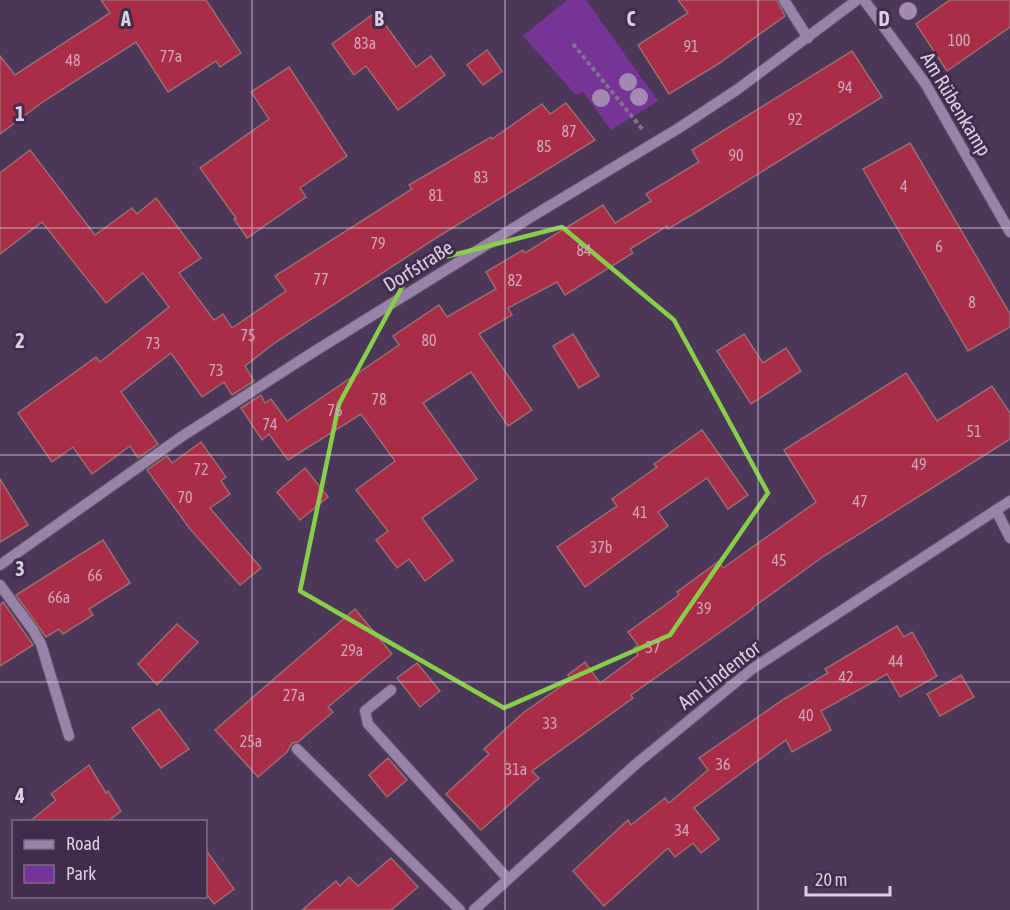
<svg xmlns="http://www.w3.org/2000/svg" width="1010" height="910" font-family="'Asap Condensed',sans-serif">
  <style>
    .green { fill: #763496 }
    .building { fill: #aa2d48; stroke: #9a6c70; stroke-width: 1.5 }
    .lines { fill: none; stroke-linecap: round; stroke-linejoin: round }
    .minor-casing { stroke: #675670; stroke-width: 12 }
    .path { stroke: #83728d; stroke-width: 4; stroke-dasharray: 4.5 3; stroke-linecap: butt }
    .minor { stroke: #9a83a8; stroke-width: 10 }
    .tree { fill: #a489b3 }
    .marked { fill: none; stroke: #88cf49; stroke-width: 4.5; stroke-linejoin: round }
    .grid { fill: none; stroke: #dbcee2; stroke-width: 1.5; stroke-opacity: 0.55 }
    .labels { text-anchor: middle; stroke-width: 6; stroke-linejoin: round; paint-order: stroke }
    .number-label { font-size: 16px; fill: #cfa6bc }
    .street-label { font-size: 20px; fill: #dbcee2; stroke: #402c4b }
    .grid-label { font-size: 20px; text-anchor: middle; font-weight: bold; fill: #dbcee2; stroke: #402c4b; stroke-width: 6; stroke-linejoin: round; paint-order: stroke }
  </style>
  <rect width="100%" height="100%" fill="#4b3757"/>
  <path class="green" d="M567,0h19l72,101 -47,29 -28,-38 -7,3 -53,-59z"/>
  <g class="building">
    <path d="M101,0h105l35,53 -21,14 -4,-6 -48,31 -32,-50 -92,59 -44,33v-78l15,19 95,-62z"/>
    <path d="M678,0h99l8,16 -67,48 -49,30 -31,-49 50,-32z"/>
    <path d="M950,0h60v27l-63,44 -31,-47z"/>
    <path d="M376,12l40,55 15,-11 14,19 -47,35 -32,-44 -12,9 -22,-31z"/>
    <path d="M487,50l15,21 -19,14 -16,-20z"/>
    <path d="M852,51l30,46 -182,113 -32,19 -1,-3 -37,23 3,4 -68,42 -8,-13 -49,26 4,7 -33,19 53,76 -24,16 -37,-54 -48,31 54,76 -55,39 31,42 -28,21 -16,-22 -12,9 -21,-28 12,-9 -32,-41 39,-29 -34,-47 -73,46 -19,-26 -7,6 -21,-32 20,-13 4,8 6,-4 16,22 112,-76 -6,-9 46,-31 8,12 49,-28 -10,-17 37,-22 2,3 78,-48 12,18 36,-22 -5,-7 53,-32 -7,-12z"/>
    <path d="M289,67l58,89 -47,32 6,9 -59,41 -13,-19 2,-1 -36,-50 69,-49 -18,-27z"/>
    <path d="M566,103l29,37 -159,98 -160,104 -31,24 9,15 -22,14 -8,-13 -22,15 -31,-44 -50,39 37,52 -20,14 -8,-12 -38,28 -19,-27 -21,15 -34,-49 78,-56 4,5 69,-55 -26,-34 -37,30 -64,-81 -42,32v-81l30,-23 65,85 37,-27 5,6 19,-16 45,60 -22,15 35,47 9,-6 9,14 54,-37 -11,-15 137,-87 -3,-4 82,-48 1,2 50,-35 8,10z"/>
    <path d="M910,143l100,171v13l-42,24 -105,-182z"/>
    <path d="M573,334l26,42 -20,12 -26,-42z"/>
    <path d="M744,334l19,29 23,-15 15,23 -50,33 -34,-53z"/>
    <path d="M906,373l31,48 55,-35 18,27v26l-186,117 -72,52 1,1 -122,86 2,3 -101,73 7,7 -58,52 -35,-36 43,-40 -5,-5 39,-36 48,-34 -3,-4 17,-13 15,21 38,-28 -4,-7 4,-3 -10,-13 51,-37 -2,-3 42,-31 4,7 93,-66 -32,-52z"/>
    <path d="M702,430l46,65 -20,14 -21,-31 -49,34 10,14 -83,61 -28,-40 60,-41 -5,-7 45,-32 -3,-3z"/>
    <path d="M201,442l25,35 -5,4 9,13 -20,14 51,60 -21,17 -50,-56 -43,-59 20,-14 5,7z"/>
    <path d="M305,468l23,29 -28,23 -23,-28z"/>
    <path d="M0,479l28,46 -28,17z"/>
    <path d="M103,540l27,43 -41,26 4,6 -30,19 -4,-5 -13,8 -30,-42z"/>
    <path d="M3,602l30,43 -33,21v-61z"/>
    <path d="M355,609l37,45 -64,53 5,5 -35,30 -6,1 -5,9 -29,25 -43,-47z"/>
    <path d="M177,624l21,18 -41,43 -19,-21z"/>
    <path d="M897,626l7,11 8,-5 25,44 -37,21 -13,-23 -66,37 10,19 -39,22 -6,-12 -92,68 25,31 -18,14 -8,-10 -18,14 -7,-9 -64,58 -31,-35 55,-51 3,5 34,-27 4,5 39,-33 -9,-12 85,-59 44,-26 -3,-4z"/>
    <path d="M417,663l23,28 -20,16 -23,-29z"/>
    <path d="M961,675l13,22 -34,19 -13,-22z"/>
    <path d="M159,709l30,40 -28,19 -29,-40z"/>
    <path d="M388,758l19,22 -20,17 -18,-22z"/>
    <path d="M89,765l17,28 2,-2 13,20 -14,11h-78l27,-22 -5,-6z"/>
    <path d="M206,850l28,39 -20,15 -8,-11z"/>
    <path d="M391,858l27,29 -27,23h-89l34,-29 4,5 9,-9 9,9z"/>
  </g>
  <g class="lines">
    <defs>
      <g id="minor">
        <path d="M784,0l24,38"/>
        <path d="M864,0l61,83 85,149"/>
        <path d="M996,510l14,28"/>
        <path d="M0,565l181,-128 134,-86 226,-140 138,-83 59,-39 119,-89"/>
        <path d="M0,585l33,45 8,14 28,92"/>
        <path d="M391,690l-26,21 3,13 140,155"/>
        <path d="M297,749l163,161"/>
        <path d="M474,910l162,-146 116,-95 258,-168"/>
      </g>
    </defs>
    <use href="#minor" class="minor-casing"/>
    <path class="path" d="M573,44l70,86"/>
    <use href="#minor" class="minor"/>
  </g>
  <g class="tree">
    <circle cx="908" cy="11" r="9"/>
    <circle cx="628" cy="82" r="9"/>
    <circle cx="639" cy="97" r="9"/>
    <circle cx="601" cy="98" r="9"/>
  </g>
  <path class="marked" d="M562,227l112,93 94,173 -98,142 -166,73 -204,-117 39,-187 75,-139z"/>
  <path class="grid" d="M252,0v910M505,0v910M758,0v910M0,228h1010M0,455h1010M0,682h1010"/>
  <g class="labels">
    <g class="number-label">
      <text x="959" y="46">100</text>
      <text x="365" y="49">83a</text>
      <text x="691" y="52">91</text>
      <text x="171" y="62">77a</text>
      <text x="73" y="66">48</text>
      <text x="845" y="93">94</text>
      <text x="795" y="125">92</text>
      <text x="569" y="137">87</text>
      <text x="544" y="152">85</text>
      <text x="736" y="161">90</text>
      <text x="481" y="183">83</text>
      <text x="904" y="192">4</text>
      <text x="436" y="201">81</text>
      <text x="378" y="249">79</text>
      <text x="939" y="252">6</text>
      <text x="584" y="256">84</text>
      <text x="321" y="285">77</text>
      <text x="515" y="286">82</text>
      <text x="972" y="308">8</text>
      <text x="248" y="341">75</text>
      <text x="429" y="346">80</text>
      <text x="153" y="349">73</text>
      <text x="216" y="376">73</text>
      <text x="379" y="405">78</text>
      <text x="335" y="416">76</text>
      <text x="270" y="430">74</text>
      <text x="974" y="437">51</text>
      <text x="919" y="470">49</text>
      <text x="201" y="475">72</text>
      <text x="185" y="503">70</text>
      <text x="860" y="507">47</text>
      <text x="640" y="518">41</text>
      <text x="601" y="553">37b</text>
      <text x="779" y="566">45</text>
      <text x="95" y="581">66</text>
      <text x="59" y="603">66a</text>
      <text x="704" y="614">39</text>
      <text x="653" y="653">37</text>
      <text x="352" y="656">29a</text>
      <text x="896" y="667">44</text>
      <text x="846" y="683">42</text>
      <text x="294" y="701">27a</text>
      <text x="806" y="721">40</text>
      <text x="550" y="729">33</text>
      <text x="251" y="747">25a</text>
      <text x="723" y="770">36</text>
      <text x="516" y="775">31a</text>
      <text x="682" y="836">34</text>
    </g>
    <g class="street-label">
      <text transform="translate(956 104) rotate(59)" y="7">Am Rübenkamp</text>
      <text transform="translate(418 266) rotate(-32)" y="7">Dorfstraße</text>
      <text transform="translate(719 675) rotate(-38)" y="7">Am Lindentor</text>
    </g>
  </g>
  <g class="grid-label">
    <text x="126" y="26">A</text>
    <text x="379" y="26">B</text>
    <text x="631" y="26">C</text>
    <text x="884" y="26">D</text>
    <text x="20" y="121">1</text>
    <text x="20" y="348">2</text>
    <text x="20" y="576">3</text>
    <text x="20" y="803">4</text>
  </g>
  <rect x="12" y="820" width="195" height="78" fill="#402c4b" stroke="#7e6d87" stroke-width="1.5"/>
  <rect x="24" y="840" width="30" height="9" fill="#9a83a8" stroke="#7e6d87" stroke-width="1.5"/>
  <text x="66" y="850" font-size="18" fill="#dbcee2">Road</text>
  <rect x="24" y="865" width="30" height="18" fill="#763496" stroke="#7e6d87" stroke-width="1.5"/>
  <text x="66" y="880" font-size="18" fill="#dbcee2">Park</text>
  <path d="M806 886v9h84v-9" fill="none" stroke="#dbcee2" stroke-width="3"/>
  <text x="815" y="886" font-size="18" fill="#dbcee2" stroke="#402c4b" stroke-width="4.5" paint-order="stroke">20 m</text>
</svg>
